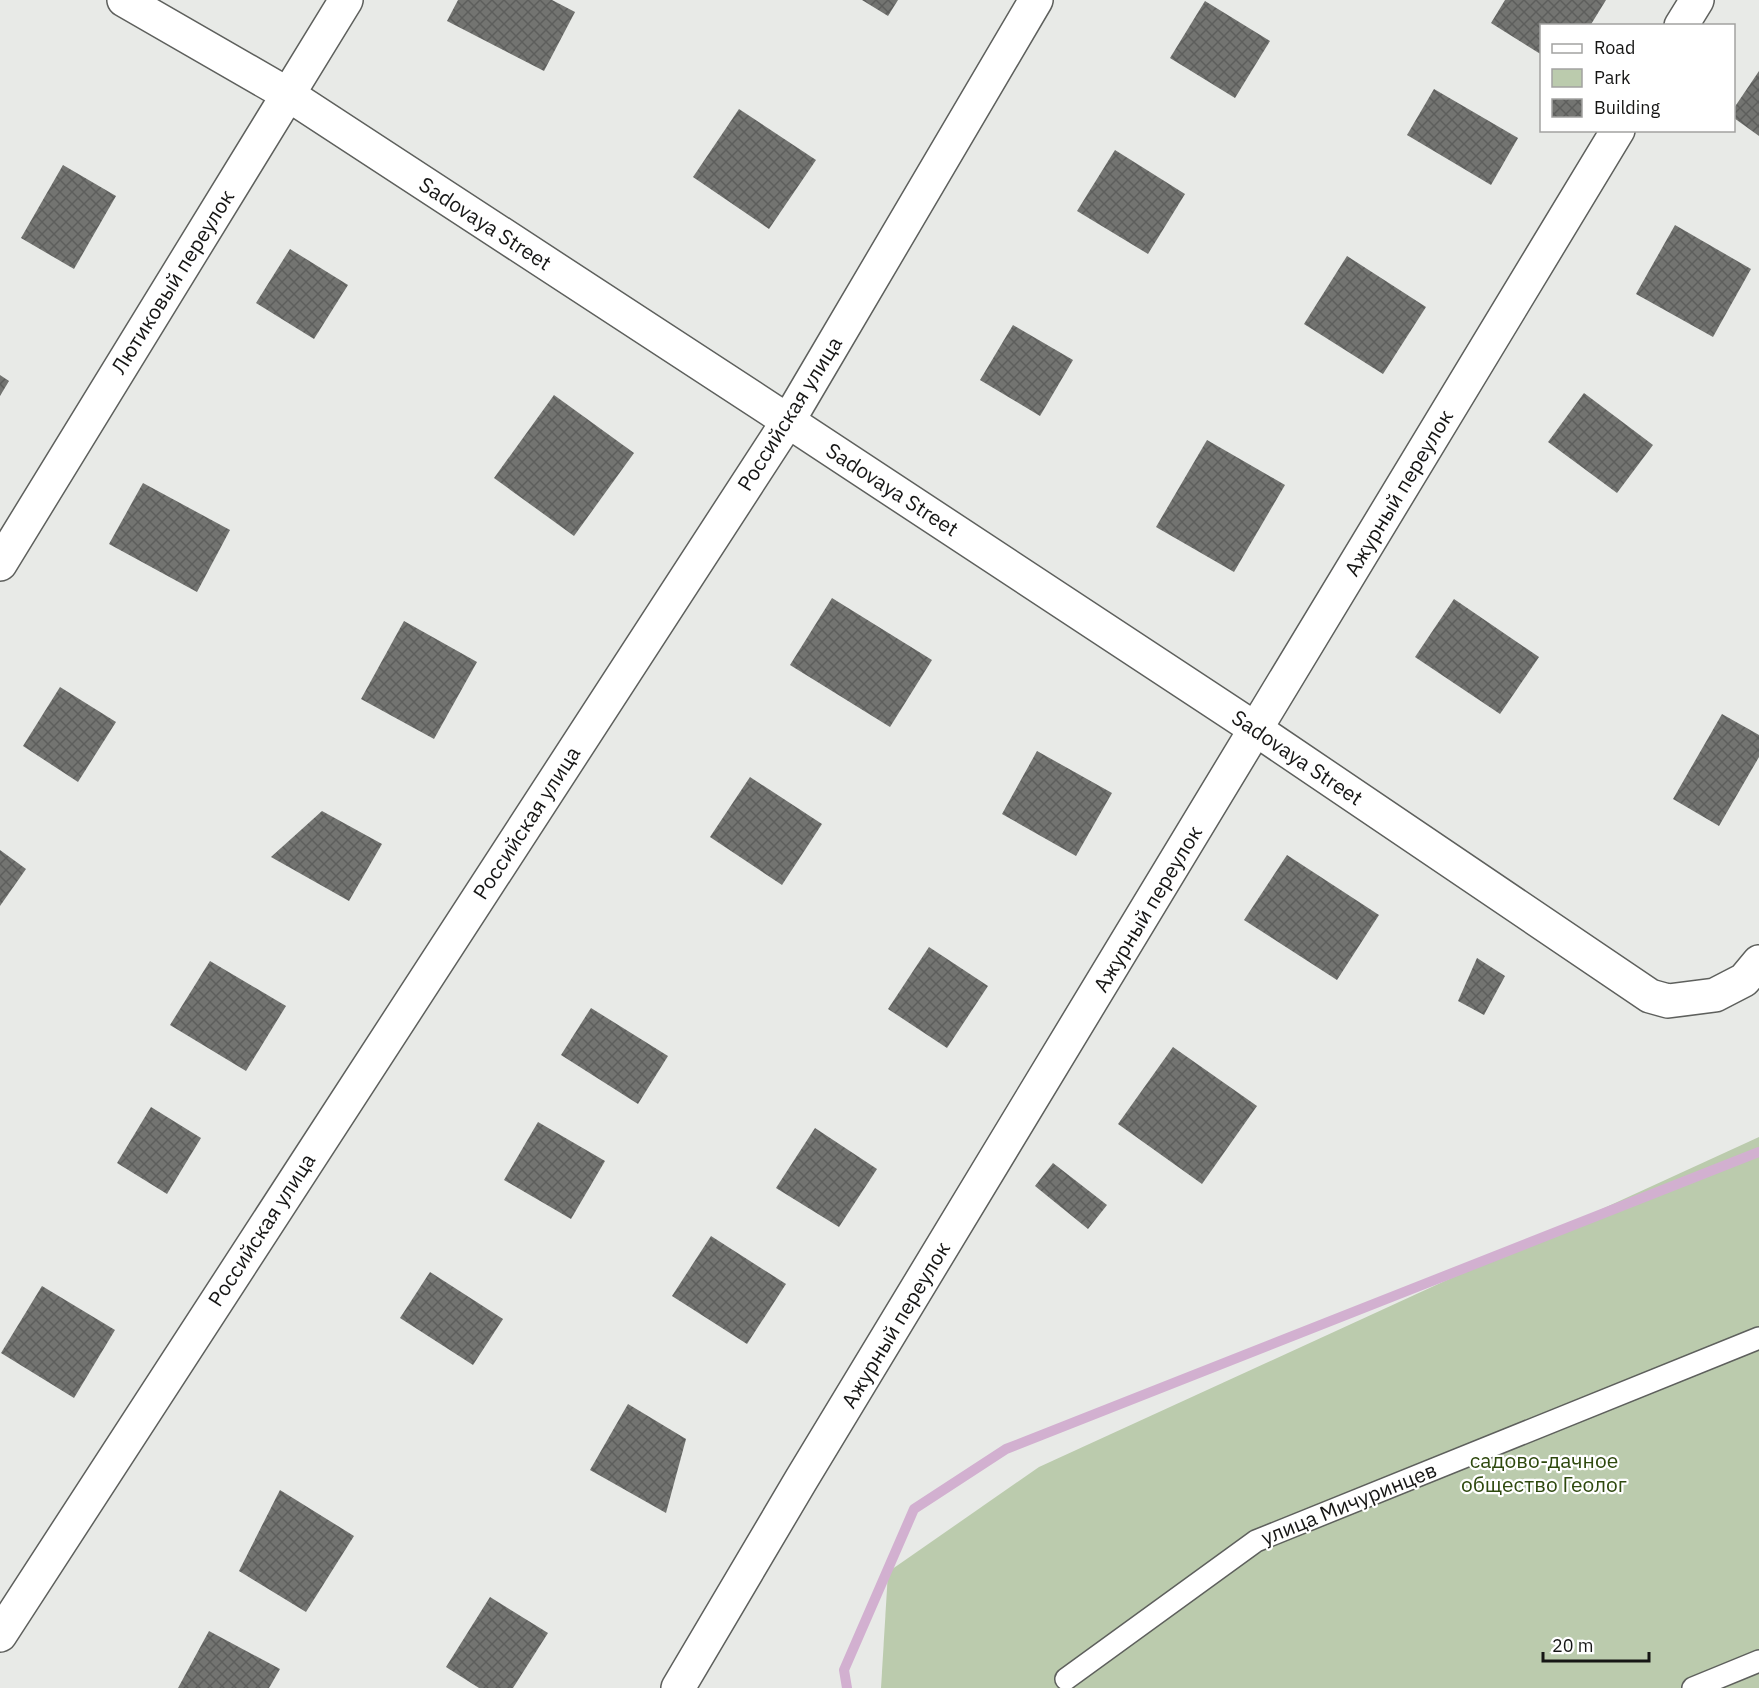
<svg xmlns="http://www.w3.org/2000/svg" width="1759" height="1688" font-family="'IBM Plex Sans',sans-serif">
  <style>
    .green { fill: #bbcbad }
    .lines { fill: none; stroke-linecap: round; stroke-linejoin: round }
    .stream { stroke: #d2b0d0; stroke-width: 10 }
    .building { fill: url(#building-cross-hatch) }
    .service-casing { stroke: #5e605d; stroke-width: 24 }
    .minor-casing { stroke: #5e605d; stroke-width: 36 }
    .tertiary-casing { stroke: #5e605d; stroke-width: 36 }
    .service { stroke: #fff; stroke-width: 21 }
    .minor { stroke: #fff; stroke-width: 33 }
    .tertiary { stroke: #fff; stroke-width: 33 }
    .labels { text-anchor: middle; stroke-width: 4.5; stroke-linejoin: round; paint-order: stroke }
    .street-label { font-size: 21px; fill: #161615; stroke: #fff }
    .park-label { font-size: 21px; fill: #2e490e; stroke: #fff }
  </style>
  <defs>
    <pattern id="building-cross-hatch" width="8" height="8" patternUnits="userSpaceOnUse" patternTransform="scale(1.5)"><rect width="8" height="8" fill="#737471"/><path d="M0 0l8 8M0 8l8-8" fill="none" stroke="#5d5e5c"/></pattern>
  </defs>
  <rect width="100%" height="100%" fill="#e8eae7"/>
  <path class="green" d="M1759,1137v551h-878l7,-116 151,-105z"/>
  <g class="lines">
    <path class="stream" d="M847,1688l-3,-18 70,-161 92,-60 753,-297"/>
  </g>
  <g class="building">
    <path d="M458,0h94l23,12 -31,59 -97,-50z"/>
    <path d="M862,0h36l-10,16z"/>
    <path d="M1505,0h101l-16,26h-48v29l-51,-32z"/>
    <path d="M1205,1l65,40 -35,57 -65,-40z"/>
    <path d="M1759,71v65l-25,-18v-10z"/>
    <path d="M1434,89l84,49 -27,47 -84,-50z"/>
    <path d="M739,109l77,51 -47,69 -76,-52z"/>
    <path d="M1115,150l70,44 -37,60 -71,-43z"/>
    <path d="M63,165l53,31 -42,73 -53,-31z"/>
    <path d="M1675,225l76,44 -38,68 -77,-43z"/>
    <path d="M290,249l58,36 -34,54 -58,-36z"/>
    <path d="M1347,256l79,51 -43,67 -79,-50z"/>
    <path d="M1013,325l60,35 -33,56 -60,-36z"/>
    <path d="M0,375l9,6 -9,15z"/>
    <path d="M1584,393l69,52 -36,48 -69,-51z"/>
    <path d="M554,395l80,58 -60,83 -80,-58z"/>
    <path d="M1207,440l78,45 -51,87 -78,-45z"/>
    <path d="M143,483l87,47 -33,62 -88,-48z"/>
    <path d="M832,598l100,62 -42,67 -100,-62z"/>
    <path d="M1454,599l85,58 -39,57 -85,-57z"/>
    <path d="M404,621l73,41 -43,77 -73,-40z"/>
    <path d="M60,687l56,35 -38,60 -55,-36z"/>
    <path d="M1722,714l37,21v22l-40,69 -46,-27z"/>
    <path d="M1037,751l75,42 -36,63 -74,-42z"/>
    <path d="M750,777l72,47 -40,61 -72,-48z"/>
    <path d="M322,811l60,33 -33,57 -78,-44z"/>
    <path d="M0,850l26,19 -26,37z"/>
    <path d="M1287,855l92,60 -42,65 -93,-60z"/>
    <path d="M929,947l59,39 -41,62 -59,-39z"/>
    <path d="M1477,958l28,18 -21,39 -26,-14z"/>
    <path d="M210,961l76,45 -40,65 -76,-46z"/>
    <path d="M591,1008l77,48 -30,48 -77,-49z"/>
    <path d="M1173,1047l84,59 -55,78 -84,-60z"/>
    <path d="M151,1107l50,31 -34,56 -50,-31z"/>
    <path d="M538,1122l67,39 -34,58 -67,-39z"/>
    <path d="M815,1128l62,41 -38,58 -63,-39z"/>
    <path d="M1053,1163l54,42 -19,24 -53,-43z"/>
    <path d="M711,1236l75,48 -39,60 -75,-48z"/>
    <path d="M430,1272l73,47 -30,46 -73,-47z"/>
    <path d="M42,1286l73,44 -41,68 -73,-45z"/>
    <path d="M628,1404l58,35 -20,74 -76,-43z"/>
    <path d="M280,1490l74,46 -48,76 -67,-41z"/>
    <path d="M490,1597l58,36 -35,55h-34l-33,-21z"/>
    <path d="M209,1631l71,38 -11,19h-91z"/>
  </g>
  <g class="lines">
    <defs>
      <g id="service">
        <path d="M1066,1679l190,-138 503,-203"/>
        <path d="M1693,1688l66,-27"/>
      </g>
      <g id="minor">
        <path d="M1681,26l16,-26"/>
        <path d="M0,564l346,-564"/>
        <path d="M0,1635l788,-1214 469,309 393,266 18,5 47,-6 29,-15 15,-18"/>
        <path d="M678,1688l123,-208 817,-1350"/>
      </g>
      <path id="tertiary" d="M124,0l165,95 499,326 248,-421"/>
    </defs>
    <use href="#service" class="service-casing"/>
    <use href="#minor" class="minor-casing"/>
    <use href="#tertiary" class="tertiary-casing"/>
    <use href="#service" class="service"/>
    <use href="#minor" class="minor"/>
    <use href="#tertiary" class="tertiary"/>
  </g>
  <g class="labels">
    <g class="street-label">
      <text transform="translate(485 224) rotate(33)" y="7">Sadovaya Street</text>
      <text transform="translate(173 282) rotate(-58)" y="7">Лютиковый переулок</text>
      <text transform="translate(790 414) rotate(-58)" y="7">Российская улица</text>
      <text transform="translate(892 490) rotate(33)" y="7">Sadovaya Street</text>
      <text transform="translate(1399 493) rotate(-59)" y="7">Ажурный переулок</text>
      <text transform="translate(1297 758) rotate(34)" y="7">Sadovaya Street</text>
      <text transform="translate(527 823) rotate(-57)" y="7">Российская улица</text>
      <text transform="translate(1148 909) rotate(-59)" y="7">Ажурный переулок</text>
      <text transform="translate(262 1230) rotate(-57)" y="7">Российская улица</text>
      <text transform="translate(896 1325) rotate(-59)" y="7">Ажурный переулок</text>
      <text transform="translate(1349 1504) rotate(-22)" y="7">улица Мичуринцев</text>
    </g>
    <g class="park-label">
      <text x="1544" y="1468">садово-дачное<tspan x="1544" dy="24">общество Геолог</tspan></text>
    </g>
  </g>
  <rect x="1540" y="24" width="195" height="108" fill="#ffffff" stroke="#a2a2a1" stroke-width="1.5"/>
  <rect x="1552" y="44" width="30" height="9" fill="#ffffff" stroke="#a2a2a1" stroke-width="1.5"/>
  <text x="1594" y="54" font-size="18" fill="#161615">Road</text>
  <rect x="1552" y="69" width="30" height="18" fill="#bbcbad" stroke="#a2a2a1" stroke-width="1.5"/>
  <text x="1594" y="84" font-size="18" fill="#161615">Park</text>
  <rect x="1552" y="99" width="30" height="18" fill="url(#building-cross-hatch)" stroke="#a2a2a1" stroke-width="1.5"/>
  <text x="1594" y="114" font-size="18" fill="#161615">Building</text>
  <path d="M1543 1652v9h106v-9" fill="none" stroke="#161615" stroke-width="3"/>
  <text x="1552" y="1652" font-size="18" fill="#161615" stroke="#ffffff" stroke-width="4.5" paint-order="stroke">20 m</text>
</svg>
